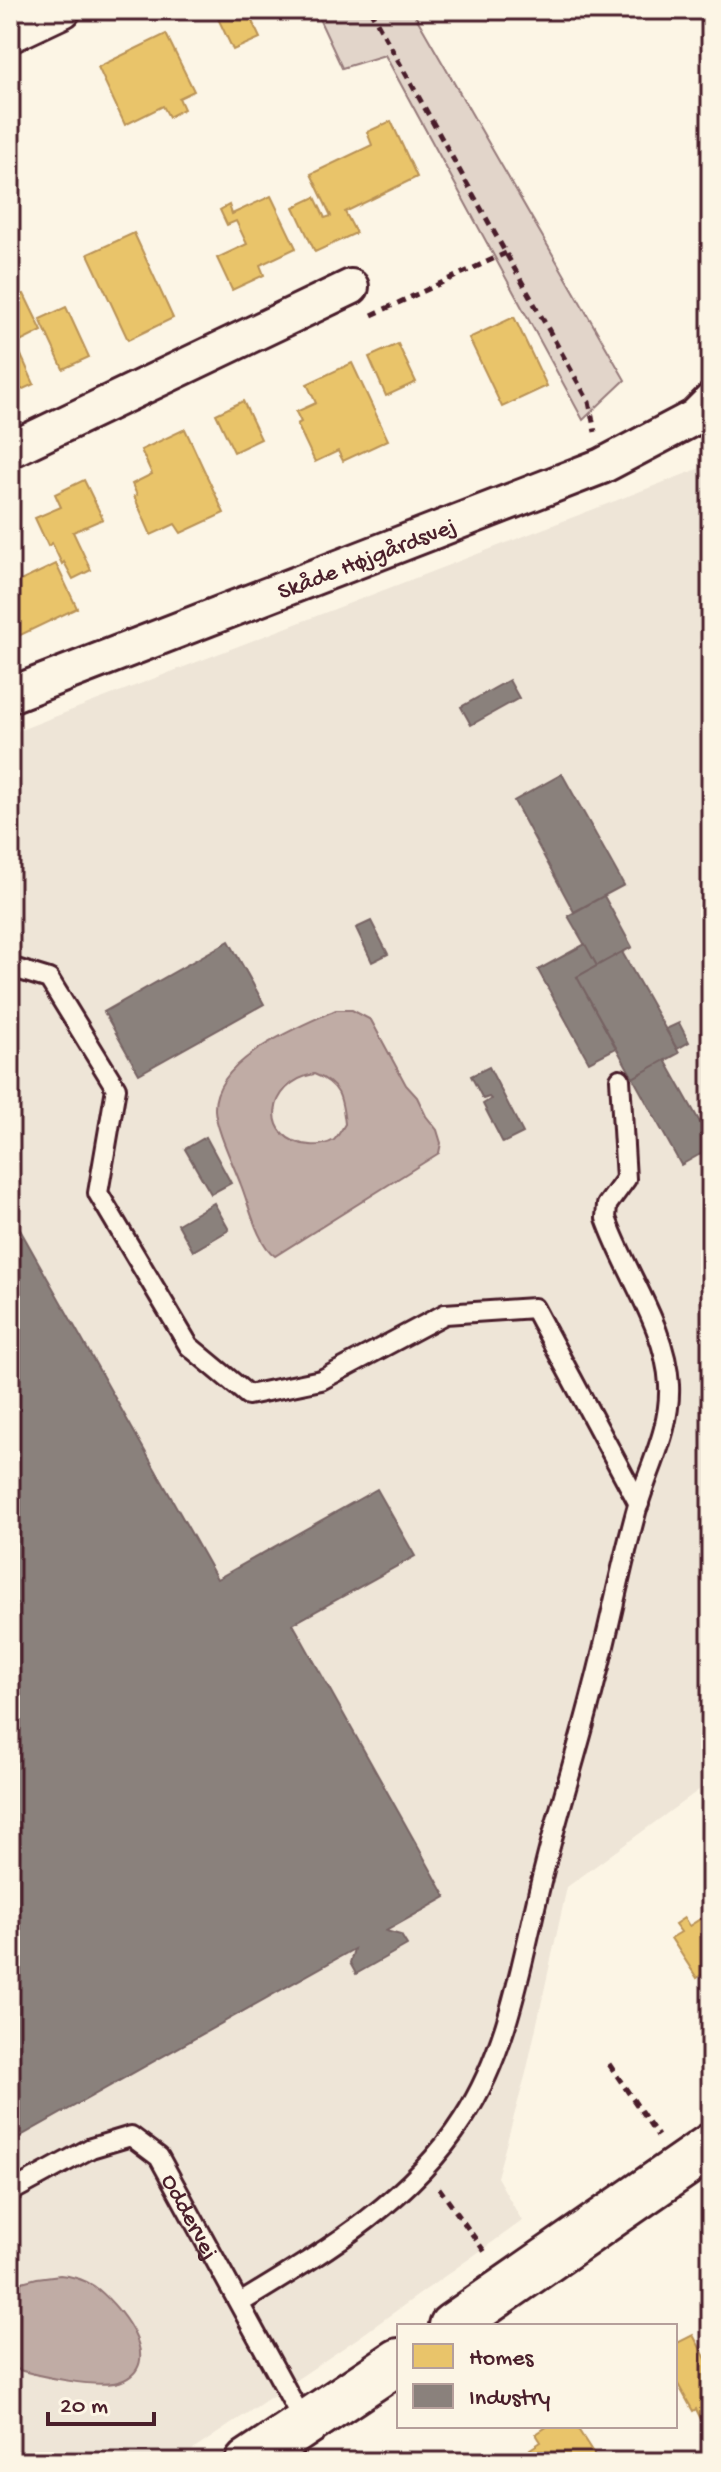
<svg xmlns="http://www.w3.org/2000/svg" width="721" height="2472" font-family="'Gochi Hand',sans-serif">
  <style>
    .built { fill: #eee5d7 }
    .green { fill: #e2d5ca; stroke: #967a7a; stroke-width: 2 }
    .water { fill: #c0aca5; stroke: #917474; stroke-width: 2; fill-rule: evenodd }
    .homes { fill: #e9c46a; stroke: #b99257; stroke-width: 2 }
    .industry { fill: #8a817c; stroke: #776464; stroke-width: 2 }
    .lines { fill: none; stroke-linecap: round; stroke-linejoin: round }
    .service-casing { stroke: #4a1f2b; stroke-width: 24 }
    .minor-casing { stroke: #4a1f2b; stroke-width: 40 }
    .secondary-casing { stroke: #4a1f2b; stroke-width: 50 }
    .path { stroke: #4a1f2b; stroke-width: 5; stroke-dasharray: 8 6; stroke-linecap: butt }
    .service { stroke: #fcf5e5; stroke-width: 18 }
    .minor { stroke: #fcf5e5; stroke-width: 34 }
    .secondary { stroke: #fcf5e5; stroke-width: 44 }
    .labels { text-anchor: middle; stroke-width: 8; stroke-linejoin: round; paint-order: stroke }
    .street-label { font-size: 24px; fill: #4a1f2b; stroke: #fcf5e5 }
  </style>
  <rect width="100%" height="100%" fill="#fcf5e5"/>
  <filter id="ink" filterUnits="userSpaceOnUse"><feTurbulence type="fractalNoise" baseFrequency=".0125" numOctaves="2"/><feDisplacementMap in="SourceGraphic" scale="16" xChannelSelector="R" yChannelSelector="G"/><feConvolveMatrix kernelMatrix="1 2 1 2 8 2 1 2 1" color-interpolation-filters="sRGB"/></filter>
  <g filter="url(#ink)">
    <path class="built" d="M711,464v1317l-144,106 -41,186 -29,104 25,44 -164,117 -183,124h-165v-1728z"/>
    <path class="green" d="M315,10h97l213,370 -42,40 -198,-365 -43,13z"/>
    <g class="water">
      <path d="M336,1010h16l19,10 35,65 11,12 9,19 11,14 4,13 -2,10 -164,103c-17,-11 -26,-51 -34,-71 -7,-19 -25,-56 -26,-75 -2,-50 83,-83 121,-100zM314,1074c26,10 28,23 31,50 -3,5 -7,12 -11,16 -6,4 -17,6 -24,5 -50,-4 -44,-62 4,-71z"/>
      <path d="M60,2275c13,1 23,4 34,11 22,16 72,74 30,94 -21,11 -91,-5 -114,-13v-82l27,-7z"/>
    </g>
    <g class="homes">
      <path d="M214,10h57l-20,9 9,19 -27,12z"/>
      <path d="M166,34l28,57 -15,7 5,11 -15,8 -6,-11 -38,19 -27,-58z"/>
      <path d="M391,121l26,56 -72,35 11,21 -41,19 -21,-45 21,-10 10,21 6,-2 -20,-42 61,-29 -5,-13z"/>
      <path d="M271,196l25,52 -36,17 4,10 -32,15 -15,-32 30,-14 -11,-23 -9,4 -7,-15 9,-5 3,9z"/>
      <path d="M134,233l39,85 -45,22 -40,-86z"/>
      <path d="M16,286l5,9 3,-1 18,37 -26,13 18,40 -24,11v-49l4,-1 -4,-8v-48z"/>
      <path d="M66,307l23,50 -26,12 -23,-50z"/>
      <path d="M514,317l33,69 -45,21 -33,-69z"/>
      <path d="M398,344l18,38 -30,14 -17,-39z"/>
      <path d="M352,363l36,77 -45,21 -5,-10 -23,11 -18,-38 4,-2 -5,-10 20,-9 -9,-19z"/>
      <path d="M243,401l18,38 -27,13 -18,-38z"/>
      <path d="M185,429l39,84 -43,20 -6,-9 -24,11 -17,-39 3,-1 -5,-11 20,-10 -11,-24z"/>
      <path d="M84,480l19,39 -30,13 18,38 -18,9 -9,-17 -2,2 -10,-21 -4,3 -13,-28 26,-11 -6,-13z"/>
      <path d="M56,564l21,44 -67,32v-54z"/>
      <path d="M711,1912v65l-4,-6 -10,7 -26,-40 10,-6 -6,-8 9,-6 5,8z"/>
      <path d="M693,2335l18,33v53l-7,4 -8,-16 -3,2 -18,-32v-35z"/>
      <path d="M548,2426h28l23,36h-61l-8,-13 11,-7 -5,-8z"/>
    </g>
    <g class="industry">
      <path d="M509,680l10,18 -48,27 -10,-18z"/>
      <path d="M562,774l62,111 -50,27 -60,-111z"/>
      <path d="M604,896l28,51 -35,19 -29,-50z"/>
      <path d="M371,921l17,33 -16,8 -16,-34z"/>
      <path d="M229,941l35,63 -125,70 -35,-62z"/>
      <path d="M585,944l12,22 -20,11 39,71 -27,14 -51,-92z"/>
      <path d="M622,952l57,101 -46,25 -56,-101z"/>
      <path d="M679,1023l10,19 -12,7 -11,-20z"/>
      <path d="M665,1060l46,82v6l-30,17 -48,-87z"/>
      <path d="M489,1067l34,66 -20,10 -20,-39 8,-5 -2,-2 -6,2 -12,-23z"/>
      <path d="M206,1137l25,46 -20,11 -26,-45z"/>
      <path d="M214,1203l15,27 -36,21 -15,-27z"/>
      <path d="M10,1212l207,367 160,-90 38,67 -122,68 153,273 -60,34 15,4 6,10 -51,29 -6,-11 4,-14 -344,193z"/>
    </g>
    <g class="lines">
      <defs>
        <g id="service">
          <path d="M10,967l39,12 67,109 -18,105 91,153 59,49 73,-15 124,-66 89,-6 105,196"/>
          <path id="s1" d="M10,2192l81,-44 40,-12 28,21 146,267"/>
          <path d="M240,2303c82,-50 170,-101 223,-184 49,-75 60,-169 82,-253 15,-61 34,-120 49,-180 16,-60 27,-122 44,-181 12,-40 33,-77 31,-120 -3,-59 -44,-112 -63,-167l1,-13 19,-26 -6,-100"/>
        </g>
        <g id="minor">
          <path d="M10,35l53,-25"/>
          <path d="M10,450l341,-163"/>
          <path id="s2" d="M10,695l592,-229 93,-49 16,-16"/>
        </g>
        <g id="secondary">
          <path d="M452,2326l259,-180"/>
          <path d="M248,2462l151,-101"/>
        </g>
      </defs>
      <use href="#service" class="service-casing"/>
      <use href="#minor" class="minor-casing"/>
      <use href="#secondary" class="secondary-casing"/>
      <g class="path">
        <path d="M370,10l219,392 6,30"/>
        <path d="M372,315l134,-62"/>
        <path d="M609,2064l49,72"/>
        <path d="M439,2188l48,67"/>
      </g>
      <use href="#service" class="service"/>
      <use href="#minor" class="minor"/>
      <use href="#secondary" class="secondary"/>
    </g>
  </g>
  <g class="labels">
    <g class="street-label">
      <text dy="8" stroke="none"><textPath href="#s2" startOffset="382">Skåde Højgårdsvej</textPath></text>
      <text dy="8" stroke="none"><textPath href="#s1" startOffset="236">Oddervej</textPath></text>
    </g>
  </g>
  <rect width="721" height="2472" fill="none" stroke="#fcf5e5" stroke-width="40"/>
  <rect x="20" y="20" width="681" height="2432" fill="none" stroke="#4a1f2b" stroke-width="3" filter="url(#ink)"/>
  <rect x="397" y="2324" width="280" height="104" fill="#fcf5e5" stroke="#b59f9b" stroke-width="2"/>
  <rect x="413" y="2344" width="40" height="24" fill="#e9c46a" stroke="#b59f9b" stroke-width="2"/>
  <text x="469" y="2364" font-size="24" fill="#4a1f2b">Homes</text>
  <rect x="413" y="2384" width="40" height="24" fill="#8a817c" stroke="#b59f9b" stroke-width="2"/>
  <text x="469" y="2404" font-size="24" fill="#4a1f2b">Industry</text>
  <path d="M48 2412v12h106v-12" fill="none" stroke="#4a1f2b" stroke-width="4"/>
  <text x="60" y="2412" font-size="24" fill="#4a1f2b" stroke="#fcf5e5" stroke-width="6" paint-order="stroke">20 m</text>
</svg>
